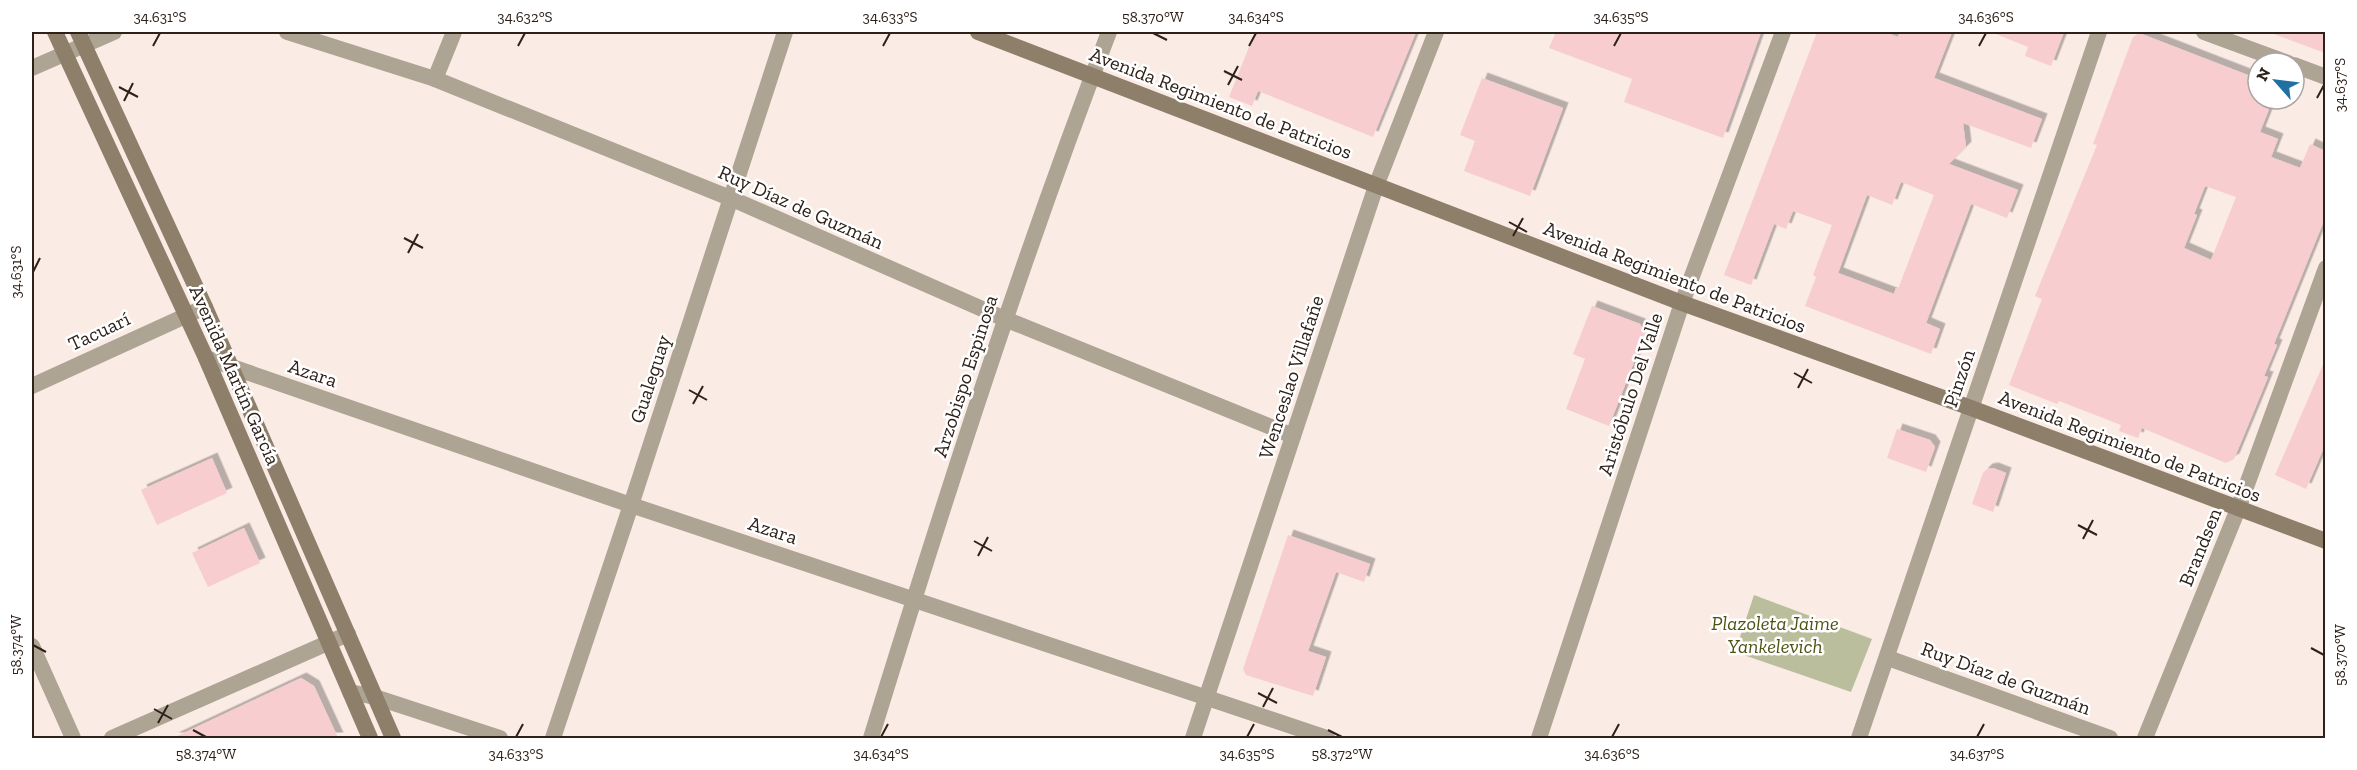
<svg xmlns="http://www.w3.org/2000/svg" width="2357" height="770" font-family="'Zilla Slab',serif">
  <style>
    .green { fill: #babe9d }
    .building { fill: #f7cdd0; fill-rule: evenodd; filter: url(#shadow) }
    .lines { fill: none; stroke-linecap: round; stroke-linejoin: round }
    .minor { stroke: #ada494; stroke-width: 16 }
    .secondary { stroke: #8d7f69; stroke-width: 16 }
    .ticks { fill: none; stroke: #2e211a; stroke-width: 2 }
    .labels { text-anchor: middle; stroke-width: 5; stroke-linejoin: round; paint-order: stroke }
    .street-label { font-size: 20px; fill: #2e211a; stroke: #fff }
    .park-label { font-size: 20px; font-style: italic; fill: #4e5212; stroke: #fff }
    .neatline { fill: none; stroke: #2e211a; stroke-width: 2 }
    .ticks-label { font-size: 15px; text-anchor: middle; fill: #2e211a }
  </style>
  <defs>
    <filter id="shadow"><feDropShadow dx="5.5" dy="-5.5" stdDeviation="0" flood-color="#0004"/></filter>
  </defs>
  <rect width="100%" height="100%" fill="#faebe4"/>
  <path class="green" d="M1754,595l118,44 -21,53 -116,-40z"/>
  <g class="building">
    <path d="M1255,32h161l-43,105 -115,-46 -6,15 -23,-9z"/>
    <path d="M1556,32h205l-38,106 -99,-36 8,-23 -83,-31z"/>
    <path d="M1817,32h67l14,5 2,-5h52l-18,46 108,41 -11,29 -68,-25 3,24 -17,17 69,26 -11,28 -36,-14 -45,119 14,6 -9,25 -126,-48 11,-29 -3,-2 19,-50 -39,-14 -7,18 -12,-5 -23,61 -27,-10zM1901,182l33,13 -36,94 -2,-1 -2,6 -56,-21 29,-78 25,10z"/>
    <path d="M1991,32h73l-13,34 -26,-10 3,-9z"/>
    <path d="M2271,32h54v21l-54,-20z"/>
    <path d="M2139,33l119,46v20h15l-13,33 18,7 -7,18 29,11 10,-24 15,7v67l-51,126 3,1 -13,31 4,1 -19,46 -15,36 -8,4 -84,-35 -4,10 -19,-7 2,-6 -62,-24 -2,3 -48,-19 33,-86 -7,-3 62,-151 -4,-1 40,-107zM2205,186l31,11 -25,63 -27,-12 13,-33 -3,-1z"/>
    <path d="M1482,78l81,30 -33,88 -66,-25 11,-30 -15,-6z"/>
    <path d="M1592,306l48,18 5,10 -36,92 -43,-17 19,-50 -12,-5z"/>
    <path d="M2325,360v85l-19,44 -31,-14z"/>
    <path d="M1897,429l33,11 5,7 -9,25 -39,-14z"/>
    <path d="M212,458l15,35 -70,32 -16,-35z"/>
    <path d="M1993,468l13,5 -13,39 -21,-8 11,-31 4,-4z"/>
    <path d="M244,528l16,35 -52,24 -16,-34z"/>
    <path d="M1288,535l82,29 -6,18 -28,-10 -28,79 18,6 -13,39 -67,-21 -3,-6z"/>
    <path d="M301,678l13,8 24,52h-165z"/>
  </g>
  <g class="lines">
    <g class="minor">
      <path d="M287,32l148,47 295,119 275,121 288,117"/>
      <path d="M2204,32l84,31"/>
      <path d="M2294,65l32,12"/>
      <path d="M32,68l82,-36"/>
      <path d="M435,79l19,-47"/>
      <path d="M206,358l425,147 696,233"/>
      <path d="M32,386l173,-79"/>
      <path d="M32,646l41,92"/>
      <path d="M1888,658l222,80"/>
      <path d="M350,692l25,5 125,41"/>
      <path d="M112,738l236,-104"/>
      <path d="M553,738l78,-233 154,-473"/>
      <path d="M871,738c73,-237 149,-474 238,-706"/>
      <path d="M1193,738l183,-552 60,-154"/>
      <path d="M1539,738l143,-435 101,-271"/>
      <path d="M1859,738l240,-706"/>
      <path d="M2145,738l93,-229 88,-241"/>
    </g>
    <g class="secondary">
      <path d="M55,32l151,326 164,380"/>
      <path d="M78,32l127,275 188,431"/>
      <path d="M978,32l704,271 289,105 355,133"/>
    </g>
  </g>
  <path class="ticks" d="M1153,33l14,7M153,46l7,-13M518,46l7,-13M883,46l7,-13M1249,46l7,-13M1614,46l7,-13M1979,46l7,-13M1224,71l18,9M1228,85l10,-19M119,87l19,10M2317,98l7,-13M124,101l9,-18M1509,222l18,10M1513,236l10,-18M404,238l19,10M408,253l10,-19M33,272l7,-14M1794,373l18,10M1798,388l10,-19M689,390l18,10M693,404l10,-18M2078,525l19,10M2083,539l10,-19M974,541l18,10M978,556l10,-19M33,645l13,7M2311,648l13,7M1258,693l19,10M1263,707l10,-19M154,709l18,10M158,723l10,-18M193,730l13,7M1328,730l14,7M516,737l7,-13M881,737l7,-13M1247,737l7,-13M1612,737l7,-13M1977,737l7,-13"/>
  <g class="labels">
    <g class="street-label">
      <text transform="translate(1221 103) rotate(21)" y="7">Avenida Regimiento de Patricios</text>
      <text transform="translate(801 207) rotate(24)" y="7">Ruy Díaz de Guzmán</text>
      <text transform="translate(1675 277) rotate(21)" y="7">Avenida Regimiento de Patricios</text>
      <text transform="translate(99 331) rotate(-25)" y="7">Tacuarí</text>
      <text transform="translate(313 373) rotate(19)" y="7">Azara</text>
      <text transform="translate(235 375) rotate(66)" y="7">Avenida Martín García</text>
      <text transform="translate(965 376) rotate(-72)" y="7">Arzobispo Espinosa</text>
      <text transform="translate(1291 377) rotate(-72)" y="7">Wenceslao Villafañe</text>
      <text transform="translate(1959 378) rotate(-71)" y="7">Pinzón</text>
      <text transform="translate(650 379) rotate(-72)" y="7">Gualeguay</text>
      <text transform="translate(1630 394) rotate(-72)" y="7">Aristóbulo Del Valle</text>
      <text transform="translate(2130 446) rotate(21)" y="7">Avenida Regimiento de Patricios</text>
      <text transform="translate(773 530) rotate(18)" y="7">Azara</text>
      <text transform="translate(2200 547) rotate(-68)" y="7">Brandsen</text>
      <text transform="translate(2006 678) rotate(20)" y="7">Ruy Díaz de Guzmán</text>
    </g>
    <g class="park-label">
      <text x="1775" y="630">Plazoleta Jaime<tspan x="1775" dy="23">Yankelevich</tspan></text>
    </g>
  </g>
  <rect width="2357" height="770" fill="none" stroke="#ffffff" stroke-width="66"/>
  <g transform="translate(2276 81) rotate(298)"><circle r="28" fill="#ffffff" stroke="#aba6a3" stroke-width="1.5"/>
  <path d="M0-4.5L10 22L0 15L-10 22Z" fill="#2071a3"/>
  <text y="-9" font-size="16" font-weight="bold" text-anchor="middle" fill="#2e211a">N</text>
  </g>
  <rect x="33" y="33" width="2291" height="704" class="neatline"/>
  <g class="ticks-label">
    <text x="160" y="22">34.631°S</text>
    <text x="525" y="22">34.632°S</text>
    <text x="890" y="22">34.633°S</text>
    <text x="1153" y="22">58.370°W</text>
    <text x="1256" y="22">34.634°S</text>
    <text x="1621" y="22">34.635°S</text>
    <text x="1986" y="22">34.636°S</text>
    <text transform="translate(2340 85) rotate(-90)" y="5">34.637°S</text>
    <text transform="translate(16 272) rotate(-90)" y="5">34.631°S</text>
    <text transform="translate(16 645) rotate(-90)" y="5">58.374°W</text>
    <text transform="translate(2340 655) rotate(-90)" y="5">58.370°W</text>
    <text x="206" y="759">58.374°W</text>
    <text x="516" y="759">34.633°S</text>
    <text x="881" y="759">34.634°S</text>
    <text x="1247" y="759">34.635°S</text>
    <text x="1342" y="759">58.372°W</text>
    <text x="1612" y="759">34.636°S</text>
    <text x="1977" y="759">34.637°S</text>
  </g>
</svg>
